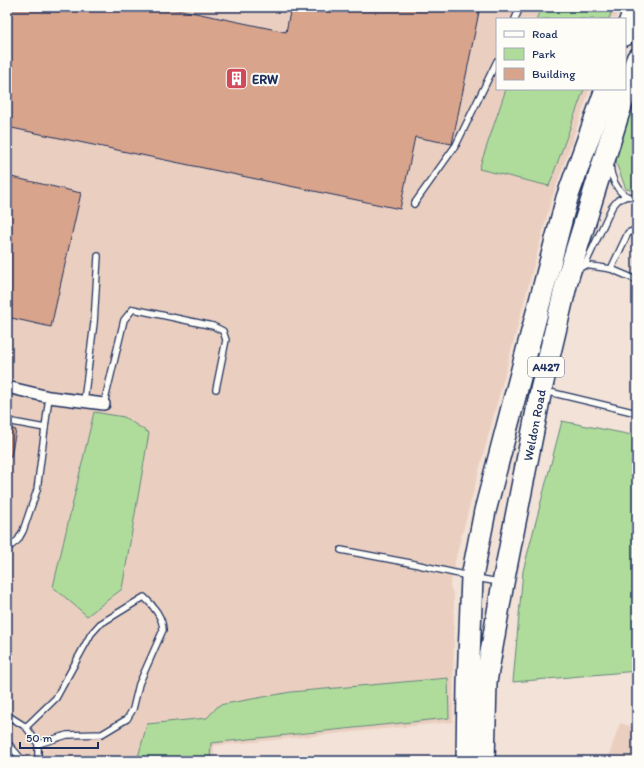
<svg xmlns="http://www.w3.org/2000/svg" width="644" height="768" font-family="Itim,sans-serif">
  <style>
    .built { fill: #eacfc0 }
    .green { fill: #afdc9b; stroke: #65867c }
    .building { fill: #d8a48c; stroke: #1b2f5e }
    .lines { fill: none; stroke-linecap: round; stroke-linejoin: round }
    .lane-casing { stroke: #1b2f5e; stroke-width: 8 }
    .street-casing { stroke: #1b2f5e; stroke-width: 14 }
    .highway-casing { stroke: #1b2f5e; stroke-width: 24 }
    .lane { stroke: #fdfcf7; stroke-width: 5.5 }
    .street { stroke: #fdfcf7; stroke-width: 11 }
    .highway { stroke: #fdfcf7; stroke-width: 21 }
    .labels { text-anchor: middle; stroke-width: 4; stroke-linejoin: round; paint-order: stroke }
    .shield { fill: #fdfcf7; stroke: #5f6c8c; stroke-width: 1 }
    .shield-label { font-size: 12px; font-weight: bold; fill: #1b2f5e }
    .poi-label { font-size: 13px; font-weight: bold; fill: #1b2f5e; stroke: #fdfcf7; text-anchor: start }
    .street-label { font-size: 13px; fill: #1b2f5e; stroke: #fdfcf7 }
  </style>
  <rect width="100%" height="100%" fill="#f2e2d7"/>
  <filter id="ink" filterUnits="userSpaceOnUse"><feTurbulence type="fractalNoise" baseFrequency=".025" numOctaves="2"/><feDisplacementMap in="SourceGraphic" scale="8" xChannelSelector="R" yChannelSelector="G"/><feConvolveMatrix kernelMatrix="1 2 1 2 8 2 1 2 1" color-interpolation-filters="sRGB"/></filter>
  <g filter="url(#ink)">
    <g class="built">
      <path d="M7,7h613l-4,12h-119v70h93l-39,112 -94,352 -7,33 4,10 -1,126 -239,24v15h-207z"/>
      <path d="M620,723l17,5v33h-30z"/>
    </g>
    <g class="green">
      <path d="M542,7h71l-4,12h-73z"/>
      <path d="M506,89h78l-35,97 -70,-17z"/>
      <path d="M637,90v101l-11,-2 -10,-26 4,-27z"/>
      <path d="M94,412l30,5 25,16 -27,156 -35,27 -34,-29z"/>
      <path d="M562,421l75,15v235l-124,11 10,-111z"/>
      <path d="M448,678l1,40 -238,25 -1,18h-73l10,-37 60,-6 12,-13 72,-13z"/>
    </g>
    <g class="building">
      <path d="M7,7h160l119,25 5,-25h189l-28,137 -37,-7 -15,72 -393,-82z"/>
      <path d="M7,176l74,17 -30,134 -44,-10z"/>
      <path d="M7,428l9,2 -5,26h-4z"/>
    </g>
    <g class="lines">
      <defs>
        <g id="lane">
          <path d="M515,19l5,-12"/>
          <path d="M610,166c1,11 7,26 17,30 3,1 7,1 10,2"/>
          <path d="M414,204l42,-59 41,-84"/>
          <path d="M585,265l26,4 26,11"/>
          <path d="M611,269l17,-36 9,-4"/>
          <path d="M577,270l8,-5 27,-58 6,-7 9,-4"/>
          <path d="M545,391l92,22"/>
          <path d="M84,401l10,-78 4,-67"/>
          <path d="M104,404l20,-84 9,-11 80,17 10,5 3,9 -10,49"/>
          <path d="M7,421l38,7"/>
          <path d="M7,549l11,-9 5,-9 14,-41 12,-93"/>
          <path d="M341,550l69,13 58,13"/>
          <path d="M476,578l23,4"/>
          <path d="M7,715l19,12 12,17v17"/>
          <path d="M26,727l30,-29 35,-64 9,-10 44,-27c9,8 19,21 19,33l-24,54 -6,25 -6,10 -25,15 -35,1 -29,9"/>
          <path d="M7,742l16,19"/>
        </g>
        <path id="street" d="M7,387l42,10 55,7"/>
        <g id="highway">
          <path d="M625,35l10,-28"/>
          <path d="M467,761l1,-76 4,-108 13,-66 82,-313 39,-109"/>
          <path d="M484,761l2,-79 17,-99 38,-193 27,-113 49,-159 20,-59"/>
        </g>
      </defs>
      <use href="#lane" class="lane-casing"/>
      <use href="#street" class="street-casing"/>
      <use href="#highway" class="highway-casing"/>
      <use href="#lane" class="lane"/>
      <use href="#street" class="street"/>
      <use href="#highway" class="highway"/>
    </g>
  </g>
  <defs>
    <symbol id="building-square" viewBox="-11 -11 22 22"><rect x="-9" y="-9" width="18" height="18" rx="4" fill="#d1495b" stroke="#fdfcf7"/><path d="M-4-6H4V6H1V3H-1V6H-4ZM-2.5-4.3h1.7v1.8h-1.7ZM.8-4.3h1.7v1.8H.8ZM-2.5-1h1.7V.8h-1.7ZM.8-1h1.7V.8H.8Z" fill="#fff"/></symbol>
  </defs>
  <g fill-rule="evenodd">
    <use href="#building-square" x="224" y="66" width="25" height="25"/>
  </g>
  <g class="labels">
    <rect class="shield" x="528" y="357" width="36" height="20" rx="3"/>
    <g class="shield-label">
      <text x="546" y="371">A427</text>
    </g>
    <g class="poi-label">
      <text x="252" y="84">ERW</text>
    </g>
    <g class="street-label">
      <text transform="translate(534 425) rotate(-79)" y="5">Weldon Road</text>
    </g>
  </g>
  <rect width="644" height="768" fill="none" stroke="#fdfcf7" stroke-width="24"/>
  <rect x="12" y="12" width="620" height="744" fill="none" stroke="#1b2f5e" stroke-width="1.5" filter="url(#ink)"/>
  <rect x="496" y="18" width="130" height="72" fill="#fdfcf7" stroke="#a3aaba"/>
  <rect x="504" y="31" width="20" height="6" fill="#fdfcf7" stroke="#a3aaba"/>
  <text x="532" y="38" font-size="12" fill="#1b2f5e">Road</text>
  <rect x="504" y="48" width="20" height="12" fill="#afdc9b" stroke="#a3aaba"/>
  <text x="532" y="58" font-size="12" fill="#1b2f5e">Park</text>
  <rect x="504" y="68" width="20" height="12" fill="#d8a48c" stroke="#a3aaba"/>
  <text x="532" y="78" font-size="12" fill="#1b2f5e">Building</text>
  <path d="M20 742v6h78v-6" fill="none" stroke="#1b2f5e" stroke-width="2"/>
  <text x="26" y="742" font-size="12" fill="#1b2f5e" stroke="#fdfcf7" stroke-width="3" paint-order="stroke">50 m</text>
</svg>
